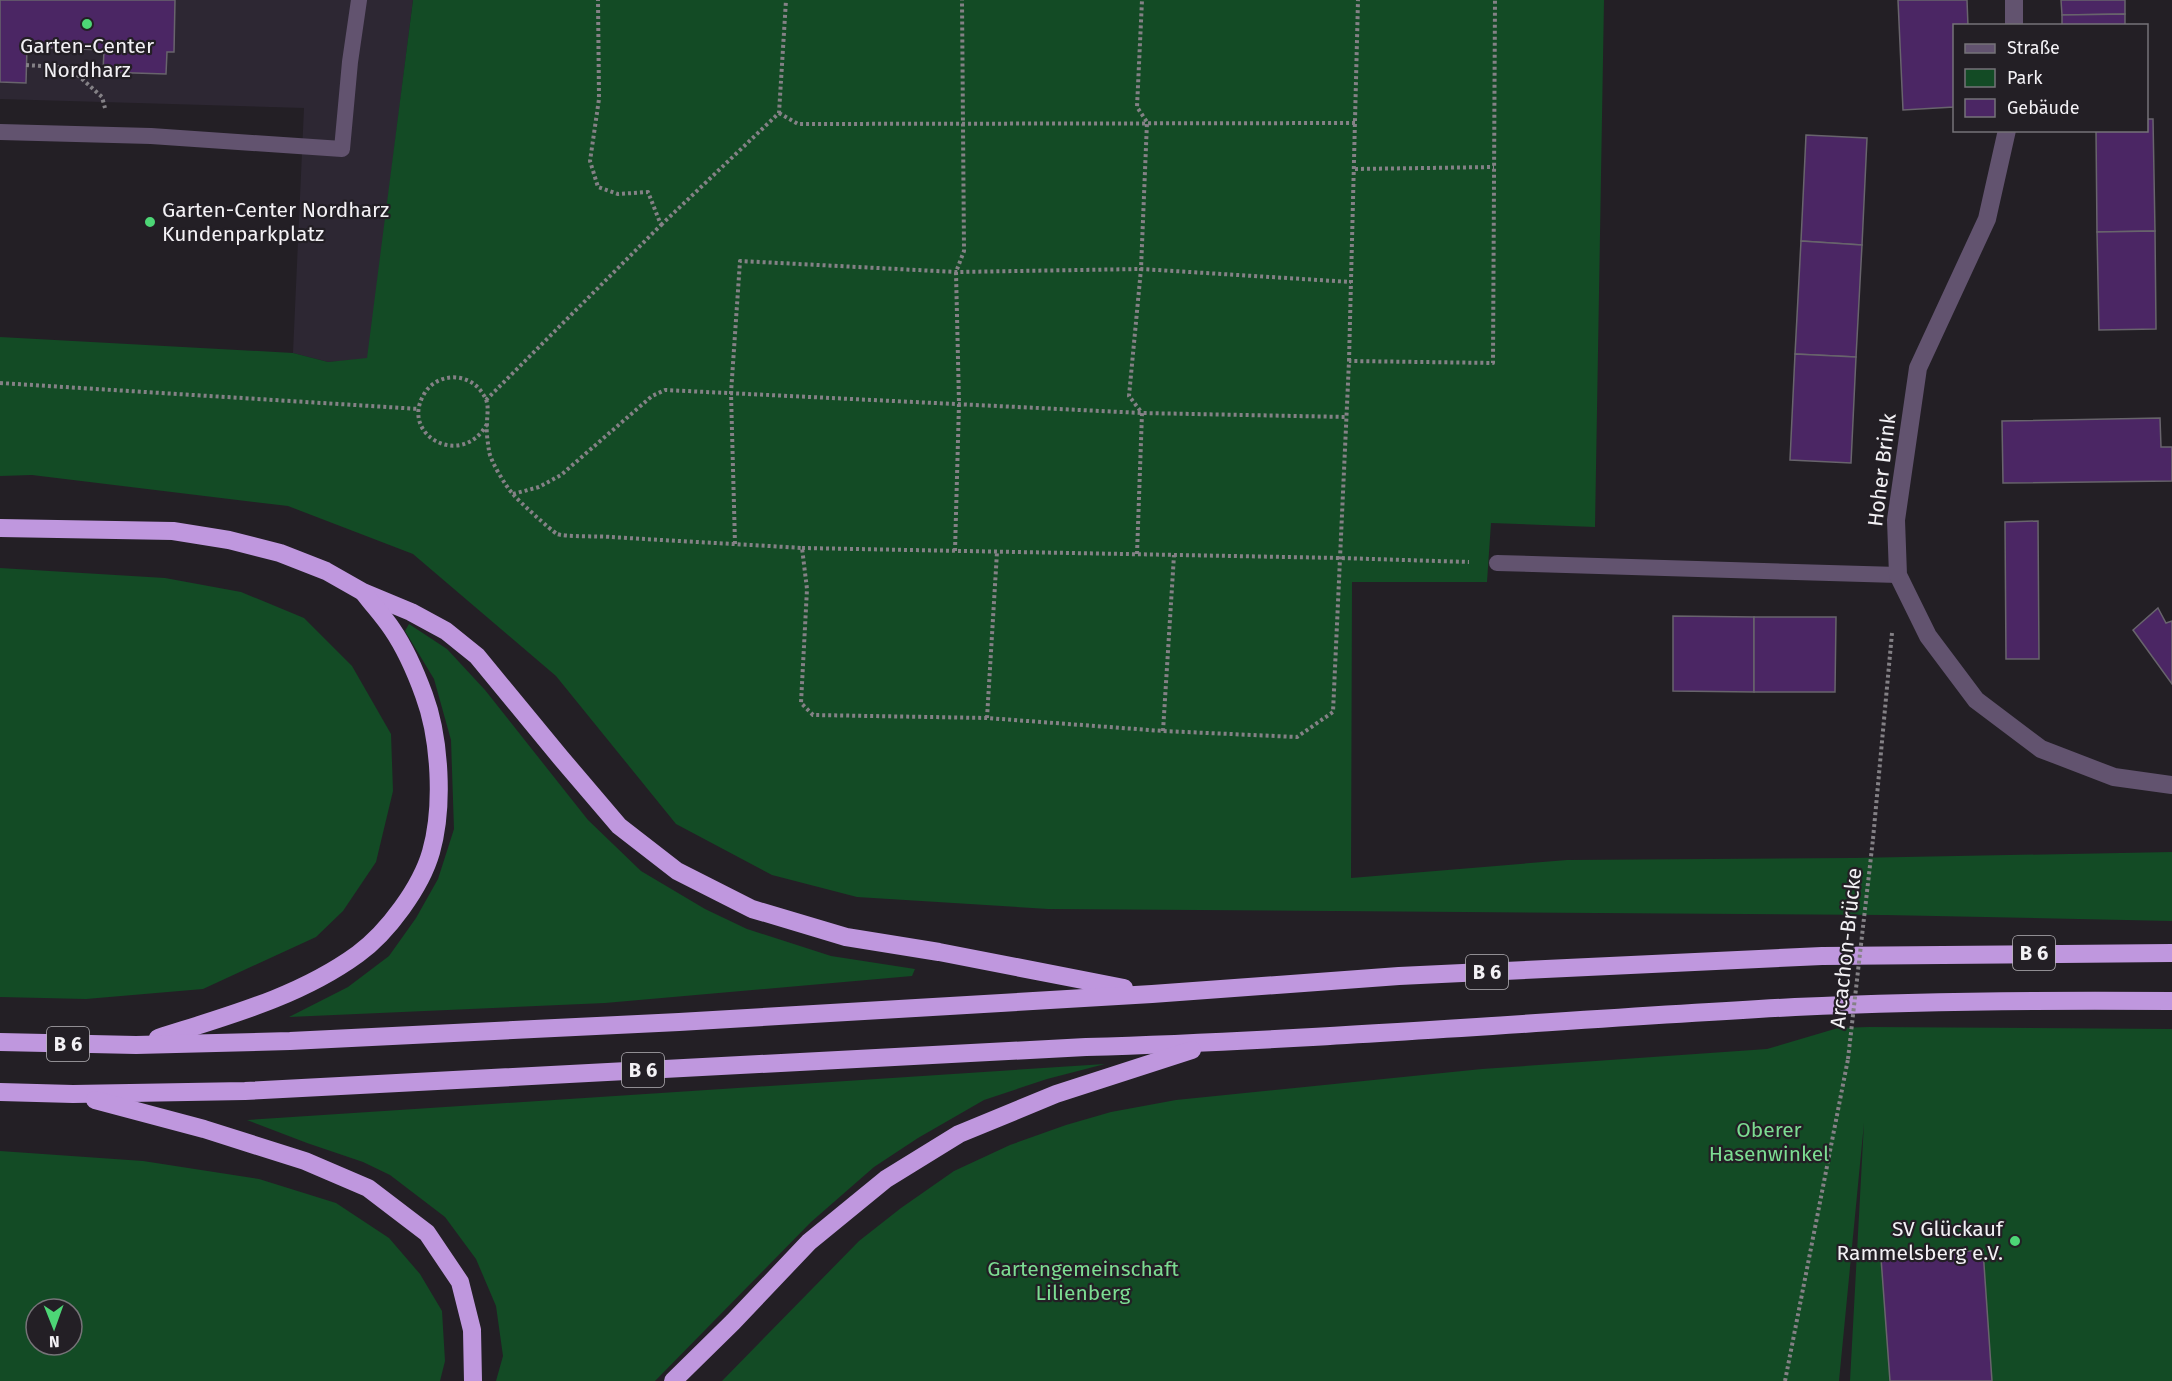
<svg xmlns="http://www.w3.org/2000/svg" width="2172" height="1381" font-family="'Fira Sans',sans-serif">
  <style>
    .built { fill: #2d2733 }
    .green { fill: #134b25; fill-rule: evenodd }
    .building { fill: #4b2664; stroke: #68646c; stroke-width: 1.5 }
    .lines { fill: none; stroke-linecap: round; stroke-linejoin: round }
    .path { stroke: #848186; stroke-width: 4; stroke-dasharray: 3 3; stroke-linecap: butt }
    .lane { stroke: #62536f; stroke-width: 16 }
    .street { stroke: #62536f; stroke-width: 18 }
    .highway { stroke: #bf97de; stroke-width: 18 }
    .path-bridge { stroke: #848186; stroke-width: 4; stroke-dasharray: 3 3; stroke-linecap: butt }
    .poi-dot { fill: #4dd676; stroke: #231f25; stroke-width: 2 }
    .labels { text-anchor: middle; stroke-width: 4.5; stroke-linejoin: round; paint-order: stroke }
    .shield { fill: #231f25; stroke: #b5b2b7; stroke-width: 1.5 }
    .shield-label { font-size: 20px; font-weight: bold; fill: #f3f1f5 }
    .poi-label { font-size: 21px; fill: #f3f1f5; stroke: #231f25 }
    .street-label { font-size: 21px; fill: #f3f1f5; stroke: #231f25 }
    .park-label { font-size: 21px; fill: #7cdc92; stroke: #231f25 }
  </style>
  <rect width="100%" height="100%" fill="#231f25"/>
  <path class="built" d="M0,0h413l-45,359 -40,3 -35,-9 11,-245 -304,-9z"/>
  <g class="green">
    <path d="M413,0h1191l-9,527 -104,-4 -4,59h-135l-1,296 216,-18 286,-2 319,-6v69l-287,-6 -837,-6 -191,-12 -85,-22 -96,-51 -120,-148 -143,-122 -125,-48 -256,-31 -32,1v-139l293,16 35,9 39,-4z"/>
    <path d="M0,568l165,10 76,14 63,26 48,48 39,68 2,57 -17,71 -33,49 -27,26 -113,52 -117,10 -86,-2z"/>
    <path d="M409,624l38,25 38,41 103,130 53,51 64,38 42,20 84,27 84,13 -3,7 -307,27 -316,14 59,-30 41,-31 27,-38 22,-39 16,-50 -3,-89 -17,-61 -29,-48z"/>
    <path d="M1869,1027l303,2v352h-322l14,-258 -25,258h-1117l137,-140 42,-33 53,-37 56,-26 56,-20 45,-13 65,-12 306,-31 285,-20 71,-21z"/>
    <path d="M1105,1064l-58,15 -63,21 -66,38 -44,29 -63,55 -156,159h-159l7,-25 -7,-50 -20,-47 -31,-42 -55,-42 -27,-13 -56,-19 -60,-23z"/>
    <path d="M0,1151l143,10 116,18 77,24 53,35 31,36 22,37 3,50 -5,20h-440zM36,1309h36v36h-36z"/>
  </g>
  <g class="building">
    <path d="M0,0h175l-1,52h-7l-1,22 -63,-2 1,-22 -77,-3 -1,36 -26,-1z"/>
    <path d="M1898,0h69l1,26h-14v81l-51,3z"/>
    <path d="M2061,0h64v14l-63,1z"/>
    <path d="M2125,14v12h-63v-11z"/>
    <path d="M2146,119h7l2,112 -58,1 -1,-102h50z"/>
    <path d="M1806,135l61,3 -5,107 -61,-4z"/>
    <path d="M2155,231l1,98 -57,1 -2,-98z"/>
    <path d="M1801,241l61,4 -6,112 -61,-3z"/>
    <path d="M1795,354l61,3 -5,106 -61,-3z"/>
    <path d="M2160,418l1,29h11v34l-169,2 -1,-62z"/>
    <path d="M2038,521l1,138h-33l-1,-137z"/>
    <path d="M2158,608l8,15 6,-2v63l-39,-54z"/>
    <path d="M1673,616l81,1v75l-81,-1z"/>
    <path d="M1754,617h82l-1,75h-81z"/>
    <path d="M1983,1250l9,131h-102l-9,-123z"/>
  </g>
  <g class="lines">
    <g class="path">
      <path d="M26,65l44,3 32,29 3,11"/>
      <path d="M779,113l19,11 558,-1"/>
      <path d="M1355,169l139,-2"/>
      <path d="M661,225l118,-112 7,-113"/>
      <path d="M1349,361l9,-361"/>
      <path d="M0,383l419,26"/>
      <path d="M486,400l175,-175 -13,-33 -30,2 -20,-7 -8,-26 9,-62 -1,-99"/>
      <path d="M487,424c-25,45 -86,12 -64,-28 12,-24 46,-25 60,-2 7,10 4,18 4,30 -1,9 1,19 2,27 1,9 17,36 24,43 4,6 39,37 44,40 8,3 43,2 54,3 64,4 127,7 191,11l5,41 -6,114 12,12 174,3 176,13 134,6 36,-25 16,-351 144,2 2,-363"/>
      <path d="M513,494l26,-7 22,-12 91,-79 13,-6 477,23 205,4"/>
      <path d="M735,544l-4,-151 9,-132 216,11 185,-3 210,13"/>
      <path d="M802,548l538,10 129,4"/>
      <path d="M955,551l4,-148 -3,-131 8,-21 -2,-251"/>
      <path d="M1137,554l5,-141 -13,-17 12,-127 6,-147 -10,-15 5,-107"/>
      <path d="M987,718l10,-166"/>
      <path d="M1163,731l11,-176"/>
      <path d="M1873,839l19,-206"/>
      <path d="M1785,1381l63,-322"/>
    </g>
    <g class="lane">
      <path d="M0,132l151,4 191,13 8,-87 9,-62"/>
      <path d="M1497,563l401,12"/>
    </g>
    <g class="street">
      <path d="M2014,0v26"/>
      <path d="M2007,130l-20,89 -69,149 -22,152 2,55 30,61 48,64 65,49 73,28 58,8"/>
    </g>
    <g class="highway">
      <path d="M0,528l173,3 56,9 51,13 46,18 37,21 48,20 35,19 31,25 84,102 58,68 58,45 75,38 94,28 93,15 185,36"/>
      <path d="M158,1038c69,-22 141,-41 200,-84 30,-22 63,-67 73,-102 13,-46 9,-114 -7,-157 -8,-22 -19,-47 -32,-66 -8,-12 -19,-24 -28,-36"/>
      <path d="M0,1042l136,3 154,-4 389,-19 473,-28 247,-18 423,-20 350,-3"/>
      <path d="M0,1092l73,2 172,-3 841,-44c237,-7 473,-27 709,-40 125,-6 252,-7 377,-6"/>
      <path d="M95,1100l109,29 101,32 63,27 59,45 33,49 12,48 1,51"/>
      <path d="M673,1381l60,-59 76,-80 77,-63 73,-45 97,-40 136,-44"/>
    </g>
    <path class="path-bridge" d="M1848,1059l25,-220"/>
  </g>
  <g class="poi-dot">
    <circle cx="87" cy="24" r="6"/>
    <circle cx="150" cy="222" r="6"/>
    <circle cx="2015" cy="1241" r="6"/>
  </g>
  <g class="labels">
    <g class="shield">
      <rect x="2013" y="936" width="42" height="34" rx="4.5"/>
      <rect x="1466" y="955" width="42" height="34" rx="4.5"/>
      <rect x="47" y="1027" width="42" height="34" rx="4.5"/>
      <rect x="622" y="1053" width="42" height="34" rx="4.5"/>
    </g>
    <g class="shield-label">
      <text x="2034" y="960">B 6</text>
      <text x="1487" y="979">B 6</text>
      <text x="68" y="1051">B 6</text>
      <text x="643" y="1077">B 6</text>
    </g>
    <g class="poi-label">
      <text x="87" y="53">Garten-Center<tspan x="87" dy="24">Nordharz</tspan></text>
      <text x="162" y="217" text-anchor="start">Garten-Center Nordharz<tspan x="162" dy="24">Kundenparkplatz</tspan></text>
      <text x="2003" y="1236" text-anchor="end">SV Glückauf<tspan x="2003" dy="24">Rammelsberg e.V.</tspan></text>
    </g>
    <g class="street-label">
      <text transform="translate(1882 470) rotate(-83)" y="7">Hoher Brink</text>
      <text transform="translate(1846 948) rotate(-84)" y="7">Arcachon-Brücke</text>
    </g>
    <g class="park-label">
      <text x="1769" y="1137">Oberer<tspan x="1769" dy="24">Hasenwinkel</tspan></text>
      <text x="1083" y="1276">Gartengemeinschaft<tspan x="1083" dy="24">Lilienberg</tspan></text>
    </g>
  </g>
  <rect x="1953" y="24" width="195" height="108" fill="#231f25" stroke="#767378" stroke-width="1.5"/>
  <rect x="1965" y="44" width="30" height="9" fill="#62536f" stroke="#767378" stroke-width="1.5"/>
  <text x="2007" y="54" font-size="18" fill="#f3f1f5">Straße</text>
  <rect x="1965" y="69" width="30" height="18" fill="#134b25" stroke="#767378" stroke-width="1.5"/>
  <text x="2007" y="84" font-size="18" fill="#f3f1f5">Park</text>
  <rect x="1965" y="99" width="30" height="18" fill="#4b2664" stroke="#767378" stroke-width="1.5"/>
  <text x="2007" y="114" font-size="18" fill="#f3f1f5">Gebäude</text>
  <g transform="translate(54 1327) rotate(179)"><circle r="28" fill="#231f25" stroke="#767378" stroke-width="1.5"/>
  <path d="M0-4.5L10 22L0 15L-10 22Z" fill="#4dd676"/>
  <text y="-9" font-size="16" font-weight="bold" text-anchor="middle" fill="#f3f1f5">N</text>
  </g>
</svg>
